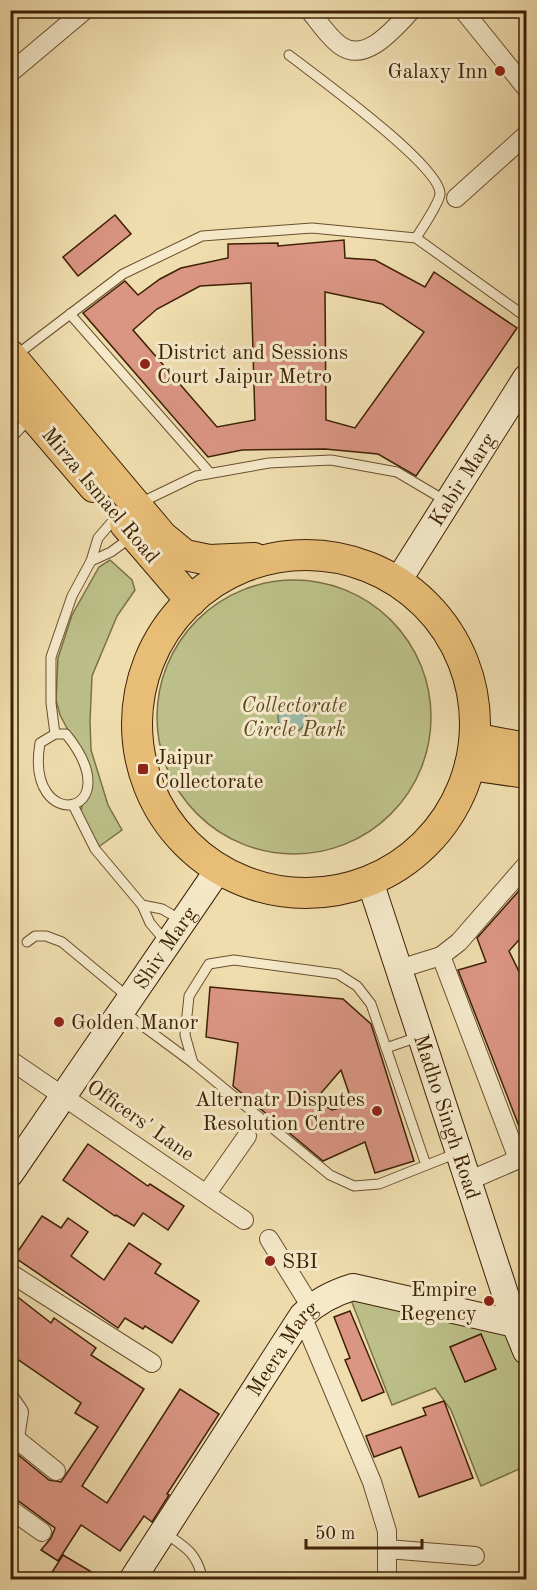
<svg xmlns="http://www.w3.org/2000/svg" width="537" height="1590" font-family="'Old Standard TT',serif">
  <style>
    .green { fill: #bcc088; stroke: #7c7046; stroke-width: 1.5 }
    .water { fill: #9abbad; stroke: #757d69; stroke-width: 1.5 }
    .building { fill: #da9583; stroke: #3d2004; stroke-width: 1.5; fill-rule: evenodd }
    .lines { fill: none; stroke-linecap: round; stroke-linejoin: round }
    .lane-casing { stroke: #6a4f2e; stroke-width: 11 }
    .street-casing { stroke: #6a4f2e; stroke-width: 20 }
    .secondary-casing { stroke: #3d2004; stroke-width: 28 }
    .primary-casing { stroke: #3d2004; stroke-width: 32 }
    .lane { stroke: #f5e9ca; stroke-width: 9 }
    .street { stroke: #f5e9ca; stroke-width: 18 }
    .secondary { stroke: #f5e9ca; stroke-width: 26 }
    .primary { stroke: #e8be77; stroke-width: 30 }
    .poi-dot { fill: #8f2418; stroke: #f5e9ca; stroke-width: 2 }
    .labels { text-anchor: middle; stroke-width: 6; stroke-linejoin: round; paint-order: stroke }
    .poi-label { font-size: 21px; fill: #3d2004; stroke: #f5e9ca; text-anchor: start }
    .street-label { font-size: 21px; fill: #3d2004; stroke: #f5e9ca }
    .park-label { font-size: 21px; font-style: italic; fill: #5d4825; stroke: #f5e9ca }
  </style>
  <rect width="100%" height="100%" fill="#efddae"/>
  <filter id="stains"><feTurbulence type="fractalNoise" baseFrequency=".00333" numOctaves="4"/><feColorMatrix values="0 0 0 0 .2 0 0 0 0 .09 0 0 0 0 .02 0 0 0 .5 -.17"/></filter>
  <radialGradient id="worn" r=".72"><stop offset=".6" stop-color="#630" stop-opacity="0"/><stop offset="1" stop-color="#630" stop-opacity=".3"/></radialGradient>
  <g class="green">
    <path d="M110,560l22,20 3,10 -18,26 -25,60 -2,45 1,29 17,55 14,25 -25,18 -18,-30 8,-31 -18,-55 -9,-17 -4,-15 2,-42 14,-43 27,-48z"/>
    <circle cx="294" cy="717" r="137"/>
    <path d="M351,1300l160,30 15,42v94l-45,20 -30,-76 -16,-22 -43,17z"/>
  </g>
  <circle class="water" cx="292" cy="718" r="14"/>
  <g class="building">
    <path d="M115,215l16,19 -53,42 -15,-19z"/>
    <path d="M344,240l1,18 30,2 50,27 9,-15 83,56 -101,148 -38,-22 -53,-5 -83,1 -34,7 -125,-144 42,-32 13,14 22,-16 21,-11 47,-10v-14l50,-1v3zM251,283l4,137 -38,7 -84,-97 24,-21 43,-23zM325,292l57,12 42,28 -69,96 -29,-8z"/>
    <path d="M526,883v49l-17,19 17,35v158l-68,-174 28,-8 -9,-24z"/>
    <path d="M210,987l133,12 28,25 43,137 -39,12 -10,-31 -42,19 -90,-75 5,-43 -32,-6zM341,1070l12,35 -21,5 -17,-10z"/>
    <path d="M88,1144l60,42 2,-2 34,22 -16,24 -25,-17 -9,13 -18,-11 -1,1 -52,-36z"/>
    <path d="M42,1216l19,12 7,-10 20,14 -17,24 33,24 25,-37 32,21 -6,9 44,28 -27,42 -27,-17 -2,3 -18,-11 -7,10 -104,-71z"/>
    <path d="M10,1291l41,32 3,-5 42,30 -5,7 53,34 -62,97 25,17 73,-114 39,25 -52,80 2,1 -17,27 -8,-6 -24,35 -39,-26 -23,36 -17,-11 10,-12 4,-10 -38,-28 -7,-2v-36l7,-8 32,26 12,2 37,-55 -23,-14 6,-10 -71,-49z"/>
    <path d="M350,1311l34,81 -22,9 -17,-41 5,-2 -16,-41z"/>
    <path d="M481,1334l15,35 -31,13 -15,-35z"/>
    <path d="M444,1401l29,77 -54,19 -18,-50 -27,10 -8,-21 60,-21 -3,-7z"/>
    <path d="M63,1555l42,25h-58z"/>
  </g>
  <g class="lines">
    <defs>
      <g id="lane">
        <path d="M289,55c26,20 152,111 151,139 -1,10 -18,34 -24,44"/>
        <path d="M70,314l140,159"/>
        <path d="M15,356l108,-82 79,-38 110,-8 104,10 110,79"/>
        <path d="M10,434h5l16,-17"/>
        <path d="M140,503l56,-27 73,-13 62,-3 66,12 49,29"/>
        <path d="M91,561l20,-9 19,-14"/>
        <path d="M55,734l-4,-31v-46l21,-61 19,-35 7,-23 19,-22"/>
        <path d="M55,734h11c67,83 -42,102 -26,9z"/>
        <path d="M73,805l22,44 47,56 8,18 17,20"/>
        <path d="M142,905l20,4 19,11"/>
        <path d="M27,942l8,-6h11l16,6 66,55"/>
        <path d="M124,1012l69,51"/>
        <path d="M386,1048l32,-11"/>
        <path d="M426,1165l-55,-161 -14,-18 -19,-12 -104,-14 -25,4 -20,32 -4,39 8,28 137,112 24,11 25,-2 78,-31"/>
        <path d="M165,1533c20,14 31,19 37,44l-1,3"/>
      </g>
      <g id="street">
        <path d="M309,10c10,12 20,28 32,36 26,18 55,-20 71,-36"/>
        <path d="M463,10l63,78"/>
        <path d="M10,73l75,-63"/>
        <path d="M456,198l70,-63"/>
        <path d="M441,956l77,203"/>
        <path d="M399,969l42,-13 18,-14 67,-77"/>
        <path d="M10,1060l234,160"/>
        <path d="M468,1181l58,-25"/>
        <path d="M207,1193l40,-57"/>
        <path d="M269,1239l42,68"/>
        <path d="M10,1273l142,90"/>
        <path d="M302,1316l70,166 15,49v49"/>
        <path d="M10,1399l9,13 -4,26 -5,7"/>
        <path d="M15,1438l41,33"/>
        <path d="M10,1509l32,23"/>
        <path d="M387,1549l88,7"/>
      </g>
      <g id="secondary">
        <path id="s1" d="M398,581l128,-203"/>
        <path id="s2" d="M370,881l145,443 11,27"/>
        <path id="s3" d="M10,1174l208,-304"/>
        <path id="s4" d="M132,1580l170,-264c15,-15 31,-23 51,-29l162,37"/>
      </g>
      <g id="primary">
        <path d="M10,355l152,181 23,19 24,5 45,-2"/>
        <path d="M10,389l84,98"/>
        <path d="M125,524l66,77"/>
        <circle cx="306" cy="724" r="169"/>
        <path d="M478,739l48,9"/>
        <path d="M470,765l56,8"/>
      </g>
    </defs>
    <use href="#lane" class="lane-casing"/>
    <use href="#street" class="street-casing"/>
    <use href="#secondary" class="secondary-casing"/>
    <use href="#primary" class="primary-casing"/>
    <use href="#lane" class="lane"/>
    <use href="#street" class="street"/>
    <use href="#secondary" class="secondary"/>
    <use href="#primary" class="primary"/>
  </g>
  <g class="poi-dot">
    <circle cx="500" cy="71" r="6"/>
    <circle cx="145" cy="364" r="6"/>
    <rect x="137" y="763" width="12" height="12" rx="3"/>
    <circle cx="59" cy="1022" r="6"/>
    <circle cx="377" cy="1111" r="6"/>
    <circle cx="270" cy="1261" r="6"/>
    <circle cx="489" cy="1301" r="6"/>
  </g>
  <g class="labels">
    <g class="poi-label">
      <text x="488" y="78" text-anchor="end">Galaxy Inn</text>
      <text x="157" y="359">District and Sessions<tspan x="157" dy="24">Court Jaipur Metro</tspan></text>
      <text x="155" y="764">Jaipur<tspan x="155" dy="24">Collectorate</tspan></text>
      <text x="71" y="1029">Golden Manor</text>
      <text x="365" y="1106" text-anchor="end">Alternatr Disputes<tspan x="365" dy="24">Resolution Centre</tspan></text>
      <text x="282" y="1268">SBI</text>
      <text x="477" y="1296" text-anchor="end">Empire<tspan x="477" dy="24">Regency</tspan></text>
    </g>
    <g class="street-label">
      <text dy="7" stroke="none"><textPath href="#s1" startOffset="120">Kabir Marg</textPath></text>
      <text transform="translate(101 495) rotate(50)" y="7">Mirza Ismael Road</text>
      <text dy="7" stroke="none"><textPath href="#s3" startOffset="274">Shiv Marg</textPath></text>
      <text dy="7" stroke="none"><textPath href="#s2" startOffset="248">Madho Singh Road</textPath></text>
      <text transform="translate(141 1120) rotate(35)" y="7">Officers' Lane</text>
      <text dy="7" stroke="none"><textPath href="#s4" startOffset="276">Meera Marg</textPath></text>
    </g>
    <g class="park-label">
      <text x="294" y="712">Collectorate<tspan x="294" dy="24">Circle Park</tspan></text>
    </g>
  </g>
  <rect width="537" height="1590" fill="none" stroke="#efddae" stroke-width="36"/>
  <rect x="12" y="12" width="513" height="1566" fill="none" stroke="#3d2004" stroke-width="3"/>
  <rect x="18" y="18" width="501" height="1554" fill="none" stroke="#3d2004" stroke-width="1.5"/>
  <path d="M306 1539v9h116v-9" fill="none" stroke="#3d2004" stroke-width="3"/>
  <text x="315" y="1539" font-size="18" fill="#3d2004" stroke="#f5e9ca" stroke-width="4.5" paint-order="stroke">50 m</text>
  <rect width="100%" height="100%" filter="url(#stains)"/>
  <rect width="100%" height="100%" fill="url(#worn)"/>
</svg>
